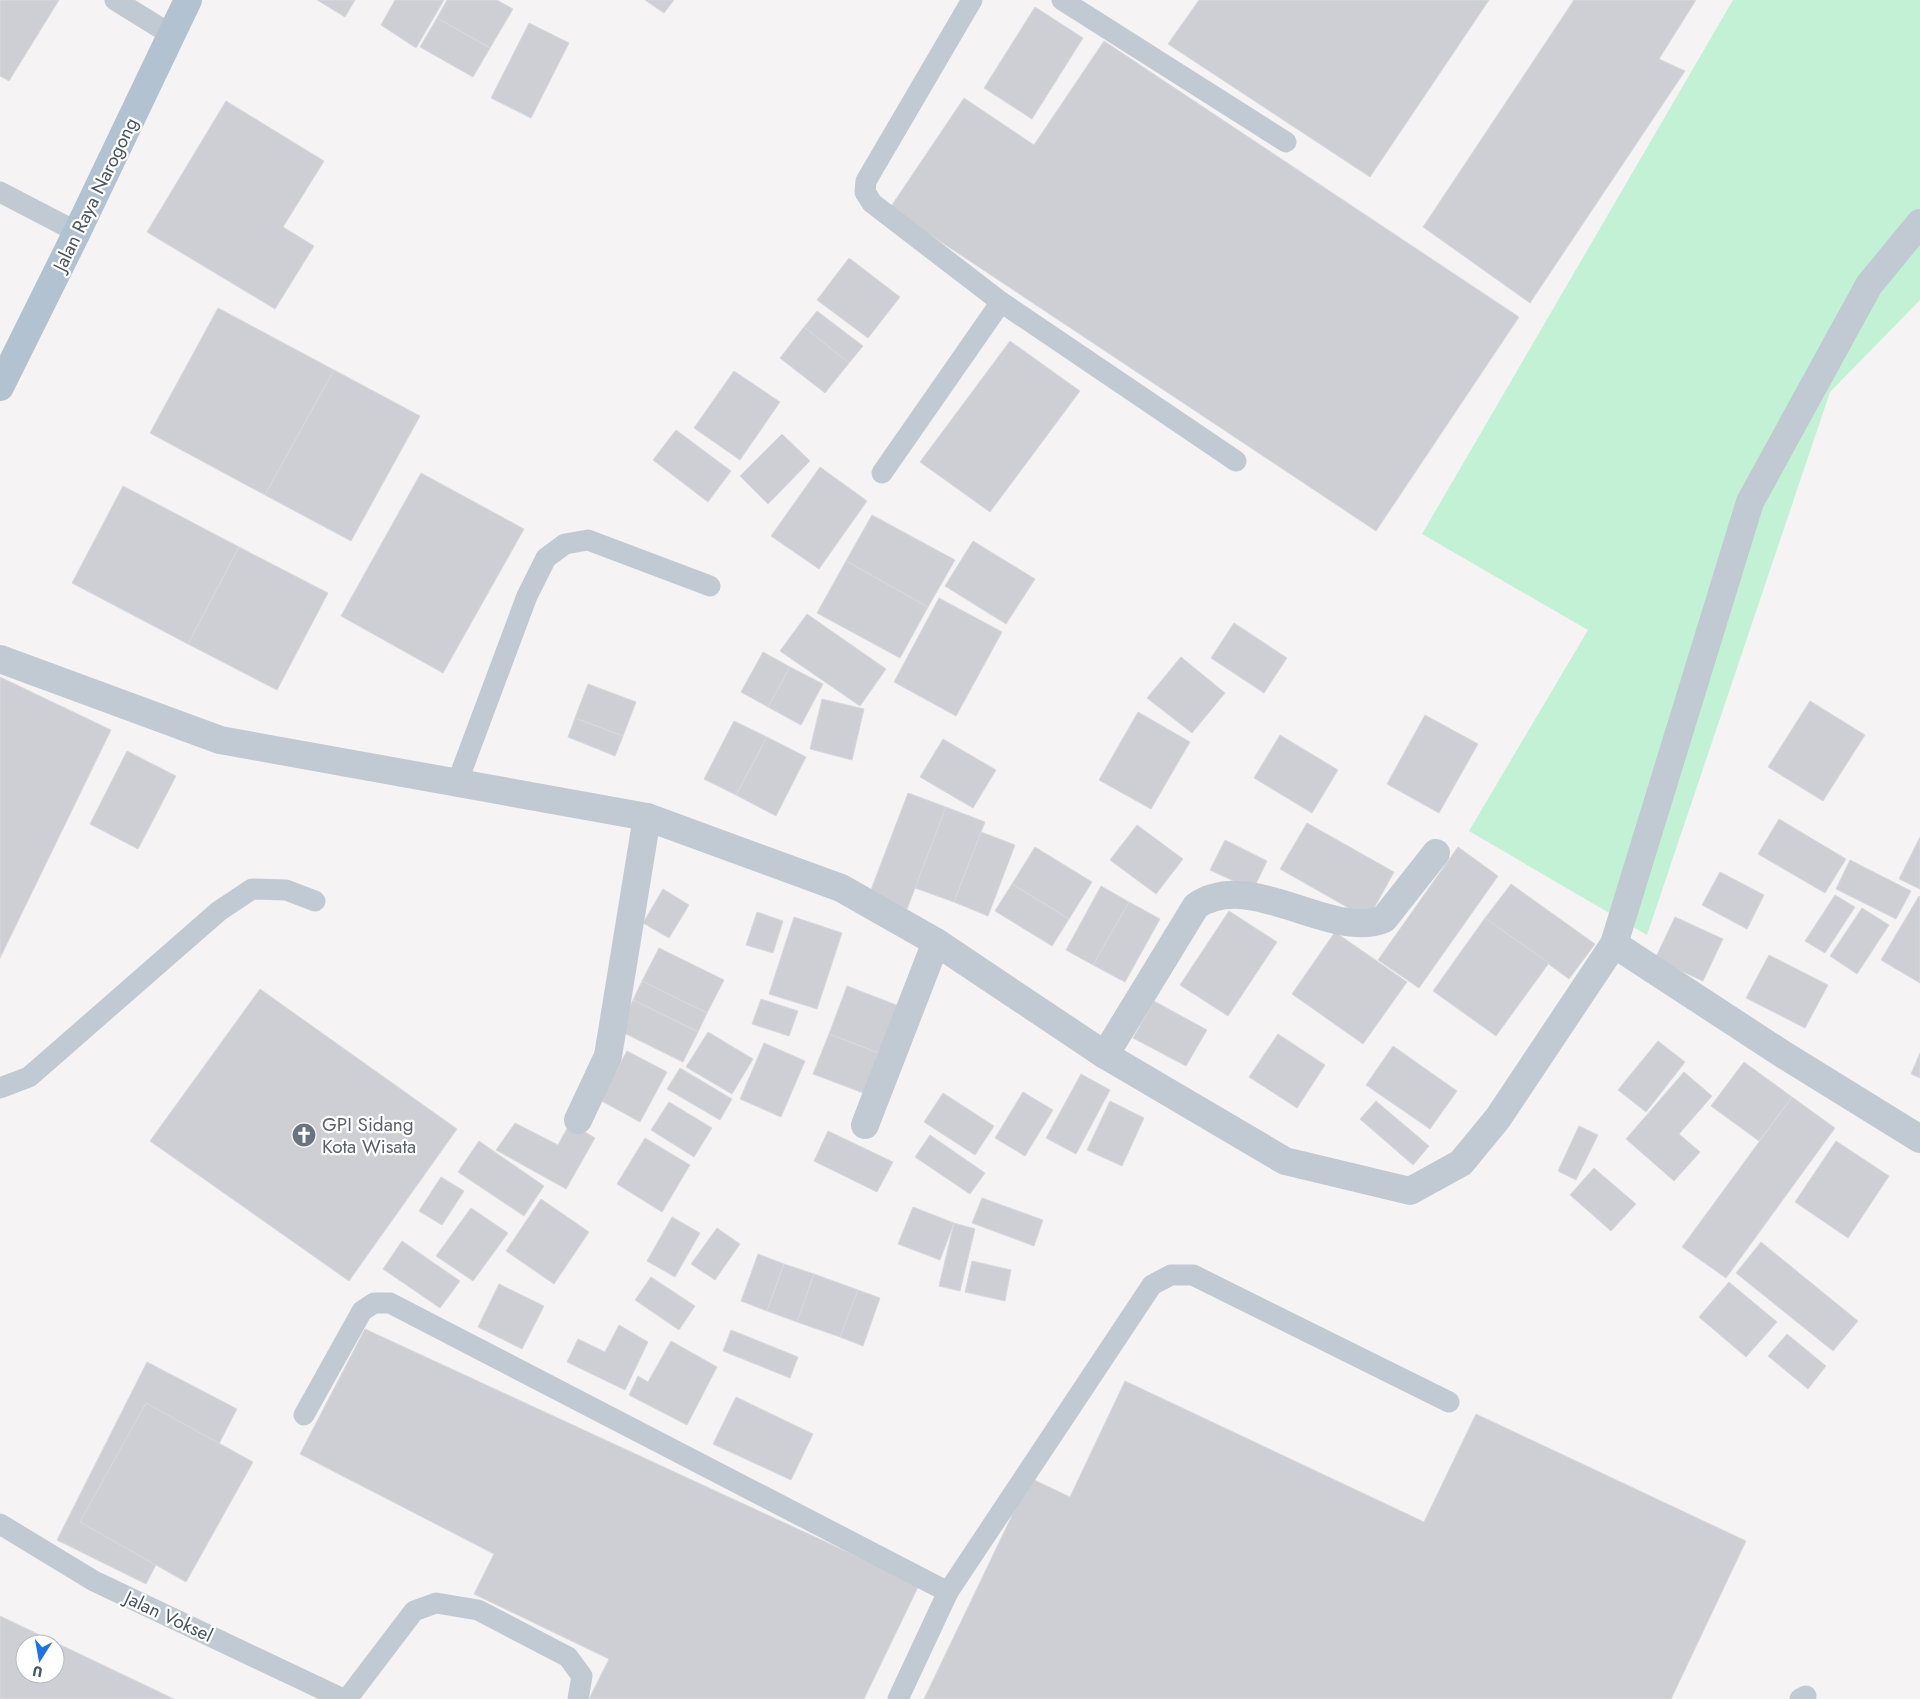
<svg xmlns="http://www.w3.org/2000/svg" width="1920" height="1699" font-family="Jost,sans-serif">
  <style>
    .green { fill: #c3f1d5 }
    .building { fill: #cdcfd5; stroke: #d7d9de; fill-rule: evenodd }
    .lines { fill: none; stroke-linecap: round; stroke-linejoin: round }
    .lane { stroke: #c1cad2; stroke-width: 21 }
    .street { stroke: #c1cad2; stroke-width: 28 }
    .primary { stroke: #b3c2d1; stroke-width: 28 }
    .labels { text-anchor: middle; stroke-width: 4.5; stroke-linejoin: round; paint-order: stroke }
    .street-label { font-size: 19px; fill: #4a5661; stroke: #fff }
    .worship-label { font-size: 19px; fill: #5b616d; stroke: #fff; text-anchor: start }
  </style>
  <rect width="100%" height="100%" fill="#f5f3f3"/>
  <path class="green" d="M1733,0h187v300l-90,92 -183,543 -178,-104 119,-201 -166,-96z"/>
  <g class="building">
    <path d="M0,0h59l-50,81 -9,-5z"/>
    <path d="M317,0h38l-10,17z"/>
    <path d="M395,0h49l-28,48 -35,-23z"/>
    <path d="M447,0h50l16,9 -23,39 -53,-30z"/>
    <path d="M645,0h29l-10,13z"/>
    <path d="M1199,0h290l-119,177 -202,-133z"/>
    <path d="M1574,0h122l-37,59 26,12 -155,232 -107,-76z"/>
    <path d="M1035,7l48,31 -51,81 -48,-31z"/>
    <path d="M437,18l53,30 -17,29 -53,-30z"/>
    <path d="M529,23l40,20 -38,75 -40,-20z"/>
    <path d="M1104,41l415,276 -143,214 -486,-323 74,-110 70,47z"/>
    <path d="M226,101l98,60 -41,66 31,19 -39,63 -128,-77z"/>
    <path d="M849,258l51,39 -32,41 -51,-38z"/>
    <path d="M218,308l116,62 -69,125 -115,-62z"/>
    <path d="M817,311l46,35 -14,17 -45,-36z"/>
    <path d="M804,327l45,36 -24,30 -45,-35z"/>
    <path d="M1010,341l70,50 -90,121 -70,-50z"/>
    <path d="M334,370l86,46 -69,125 -86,-46z"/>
    <path d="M734,371l46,31 -40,58 -46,-32z"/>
    <path d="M676,430l55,41 -23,31 -55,-42z"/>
    <path d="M782,434l28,27 -42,43 -28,-28z"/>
    <path d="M820,467l47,34 -48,68 -48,-33z"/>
    <path d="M421,473l103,56 -81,144 -102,-57z"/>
    <path d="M123,486l116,61 -51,97 -116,-61z"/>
    <path d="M872,515l83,45 -27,47 -82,-46z"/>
    <path d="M973,541l62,38 -29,45 -61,-38z"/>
    <path d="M239,547l89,46 -51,97 -89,-46z"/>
    <path d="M846,561l82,46 -28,51 -83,-45z"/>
    <path d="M939,598l63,34 -46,84 -62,-34z"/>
    <path d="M807,614l79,55 -26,37 -80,-55z"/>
    <path d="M1234,623l53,35 -23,35 -53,-35z"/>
    <path d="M763,652l27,15 -22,40 -27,-15z"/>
    <path d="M1181,657l44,36 -33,40 -45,-35z"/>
    <path d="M790,667l33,17 -22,41 -33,-18z"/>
    <path d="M0,677l111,53 -111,228z"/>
    <path d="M588,684l48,18 -13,34 -48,-18z"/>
    <path d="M822,699l42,10 -12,51 -42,-11z"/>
    <path d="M1810,701l55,34 -42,66 -55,-34z"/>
    <path d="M1138,712l52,30 -39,67 -52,-29z"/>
    <path d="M1425,715l53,29 -39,69 -52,-29z"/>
    <path d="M575,718l48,18 -8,20 -47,-19z"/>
    <path d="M734,721l33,16 -31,58 -32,-16z"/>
    <path d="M1280,735l58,35 -26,43 -58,-35z"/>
    <path d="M767,737l39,20 -30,59 -40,-21z"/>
    <path d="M943,739l53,31 -23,38 -53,-31z"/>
    <path d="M127,751l49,25 -38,73 -48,-25z"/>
    <path d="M908,793l38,14 -39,102 -38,-14z"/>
    <path d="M946,807l39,15 -31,80 -39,-14z"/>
    <path d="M1779,819l67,40 -21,34 -67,-39z"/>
    <path d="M1307,823l87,49 -26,47 -88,-50z"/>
    <path d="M1137,825l46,34 -27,35 -46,-34z"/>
    <path d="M981,832l34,13 -27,71 -34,-14z"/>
    <path d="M1920,837v52l-21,-10z"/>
    <path d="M1225,840l42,21 -14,29 -43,-20z"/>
    <path d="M1035,847l57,35 -23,37 -57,-35z"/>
    <path d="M1458,847l40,29 -79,112 -41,-28z"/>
    <path d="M1850,860l61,31 -15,28 -60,-30z"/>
    <path d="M1720,872l44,23 -17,34 -45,-24z"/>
    <path d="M1012,884l57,35 -17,27 -57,-35z"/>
    <path d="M1511,884l84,60 -26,35 -84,-61z"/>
    <path d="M1101,886l28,16 -36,63 -27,-15z"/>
    <path d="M663,889l26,16 -20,33 -26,-15z"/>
    <path d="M1835,895l20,12 -30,46 -20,-12z"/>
    <path d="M1919,896l1,1v86l-39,-23z"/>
    <path d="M1129,902l31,17 -35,63 -32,-17z"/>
    <path d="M1862,908l27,17 -32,49 -27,-18z"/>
    <path d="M1229,911l48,31 -49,74 -48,-31z"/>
    <path d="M757,912l26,9 -10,32 -27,-8z"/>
    <path d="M794,917l48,16 -25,76 -48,-15z"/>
    <path d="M1675,917l48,22 -20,42 -48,-22z"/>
    <path d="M1485,918l64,45 -53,73 -63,-45z"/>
    <path d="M1335,932l72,50 -44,62 -71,-50z"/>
    <path d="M659,948l65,32 -17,33 -65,-32z"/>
    <path d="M1769,955l59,30 -23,43 -59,-30z"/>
    <path d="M642,981l65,32 -9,19 -65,-32z"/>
    <path d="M847,986l52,20 -18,48 -52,-20z"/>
    <path d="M260,989l197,140 -108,152 -199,-140z"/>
    <path d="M761,999l37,12 -9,25 -37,-12z"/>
    <path d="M633,1000l65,32 -15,30 -65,-32z"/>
    <path d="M1154,1001l53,29 -21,36 -53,-28z"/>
    <path d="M708,1032l45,27 -21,35 -46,-27z"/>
    <path d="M829,1034l52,20 -15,40 -53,-20z"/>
    <path d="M1278,1034l47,31 -28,43 -48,-31z"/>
    <path d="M1658,1041l27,21 -39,50 -28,-22z"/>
    <path d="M764,1043l41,18 -24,56 -41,-18z"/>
    <path d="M1393,1046l64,45 -27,38 -64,-44z"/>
    <path d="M627,1051l40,21 -27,50 -40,-22z"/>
    <path d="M1920,1053v25l-9,-4z"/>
    <path d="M1744,1062l48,35 -33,44 -48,-35z"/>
    <path d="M680,1068l52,31 -12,21 -53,-31z"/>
    <path d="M1684,1072l28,24 -33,38 21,18 -26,29 -48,-42z"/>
    <path d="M1081,1074l29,16 -34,64 -30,-16z"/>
    <path d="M1023,1092l30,18 -28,46 -30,-18z"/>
    <path d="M943,1093l51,33 -19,29 -51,-33z"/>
    <path d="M1792,1097l43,31 -109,150 -44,-31z"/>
    <path d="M1110,1101l34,17 -22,48 -35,-16z"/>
    <path d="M1376,1101l53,45 -16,19 -53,-46z"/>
    <path d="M669,1102l43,26 -18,29 -43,-27z"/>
    <path d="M515,1123l43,22 12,-22 25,15 -29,51 -70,-39z"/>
    <path d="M1579,1126l19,9 -22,45 -18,-9z"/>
    <path d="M828,1131l65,31 -16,30 -63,-31z"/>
    <path d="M930,1135l55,38 -15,21 -55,-37z"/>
    <path d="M645,1138l45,27 -28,47 -45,-28z"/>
    <path d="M479,1141l65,45 -20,30 -66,-44z"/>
    <path d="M1836,1141l53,35 -41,62 -53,-36z"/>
    <path d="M1594,1168l42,36 -25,27 -41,-36z"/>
    <path d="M441,1177l23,14 -22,34 -23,-14z"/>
    <path d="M982,1198l61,22 -9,26 -62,-23z"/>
    <path d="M541,1199l48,33 -35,52 -48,-33z"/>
    <path d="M913,1207l41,16 -14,37 -42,-16z"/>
    <path d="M471,1208l37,25 -35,48 -37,-25z"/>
    <path d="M672,1217l28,16 -25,44 -28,-16z"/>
    <path d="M954,1223l21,6 -15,62 -21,-5z"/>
    <path d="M717,1228l23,16 -25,36 -24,-16z"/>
    <path d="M402,1241l58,40 -20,27 -57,-39z"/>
    <path d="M1761,1242l97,79 -25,30 -97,-78z"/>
    <path d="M758,1254l26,10 -17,47 -26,-10z"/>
    <path d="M972,1261l39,9 -6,31 -40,-9z"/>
    <path d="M784,1264l30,10 -17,48 -30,-11z"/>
    <path d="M814,1274l44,16 -18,47 -43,-15z"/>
    <path d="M651,1277l44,29 -16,24 -44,-30z"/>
    <path d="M1729,1282l48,40 -31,35 -47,-40z"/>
    <path d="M499,1284l45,22 -22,43 -44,-22z"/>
    <path d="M858,1290l22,8 -17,48 -23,-9z"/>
    <path d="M619,1325l29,17 -23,48 -58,-28 11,-23 27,13z"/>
    <path d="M365,1329l554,256 -55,114h-275l20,-40 -135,-65 20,-40 -194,-100z"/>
    <path d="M731,1330l67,27 -8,21 -67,-27z"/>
    <path d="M1787,1334l39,32 -18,23 -40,-33z"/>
    <path d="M671,1341l46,26 -30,58 -58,-30 9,-19 10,6z"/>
    <path d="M147,1362l90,47 -91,175 -89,-44z"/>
    <path d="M1125,1381l299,141 52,-108 270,127 -75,158h-747l106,-221 40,19z"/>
    <path d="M736,1397l77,37 -22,46 -78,-36z"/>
    <path d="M146,1403l107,59 -67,120 -106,-60z"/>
    <path d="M0,1616l174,83h-174zM25,1644h30v30h-30z"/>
  </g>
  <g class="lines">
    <g class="lane">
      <path d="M115,0l55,34"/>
      <path d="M972,0l-106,181 -1,11 7,11 129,99 235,159"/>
      <path d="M1062,0l224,142"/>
      <path d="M0,192l77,40"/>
      <path d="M882,473l119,-171"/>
      <path d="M457,783l70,-187 19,-38 19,-14 23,-4 122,46"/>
      <path d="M0,1088l29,-11 190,-166 33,-22 34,1 29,11"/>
      <path d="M304,1415l58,-104 12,-8h16l558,289"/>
      <path d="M0,1524l94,57 249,118"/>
      <path d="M347,1699l67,-88 22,-8 42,7 90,47 14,19 -4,23"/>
      <path d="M898,1699l50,-107 204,-307 19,-10h22l256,127"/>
      <path d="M1800,1699l6,-3"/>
    </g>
    <g class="street">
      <path d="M0,659l220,81 427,77 194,71 95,54 169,113 180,106 125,30 51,-28 37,-45 116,-174 136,-442 119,-217 51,-62"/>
      <path d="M1614,944l170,111 136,84"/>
      <path d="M1105,1055l91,-149c55,-38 135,35 188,13l52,-66"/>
      <path d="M578,1120l30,-64 39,-239"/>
      <path d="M865,1125l71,-183"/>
    </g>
    <path class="primary" d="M0,387l77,-155 111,-232"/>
  </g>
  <defs>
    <symbol id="church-disc" viewBox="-11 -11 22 22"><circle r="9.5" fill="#6b7280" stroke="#fff"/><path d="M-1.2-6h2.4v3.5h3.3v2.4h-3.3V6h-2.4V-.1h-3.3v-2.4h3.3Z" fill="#fff"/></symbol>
  </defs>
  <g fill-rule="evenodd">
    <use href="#church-disc" x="290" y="1121" width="28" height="28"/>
  </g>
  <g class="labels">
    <g class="street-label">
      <text transform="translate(95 194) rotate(-64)" y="7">Jalan Raya Narogong</text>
      <text transform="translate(169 1616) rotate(25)" y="7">Jalan Voksel</text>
    </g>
    <g class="worship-label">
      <text x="322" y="1131">GPI Sidang<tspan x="322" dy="22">Kota Wisata</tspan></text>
    </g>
  </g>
  <g transform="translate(40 1659) rotate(191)"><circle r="24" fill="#ffffff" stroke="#b7bbc0"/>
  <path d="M0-4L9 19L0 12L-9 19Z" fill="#1a73e8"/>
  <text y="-8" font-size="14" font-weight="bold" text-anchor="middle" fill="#4a5661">U</text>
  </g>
</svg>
